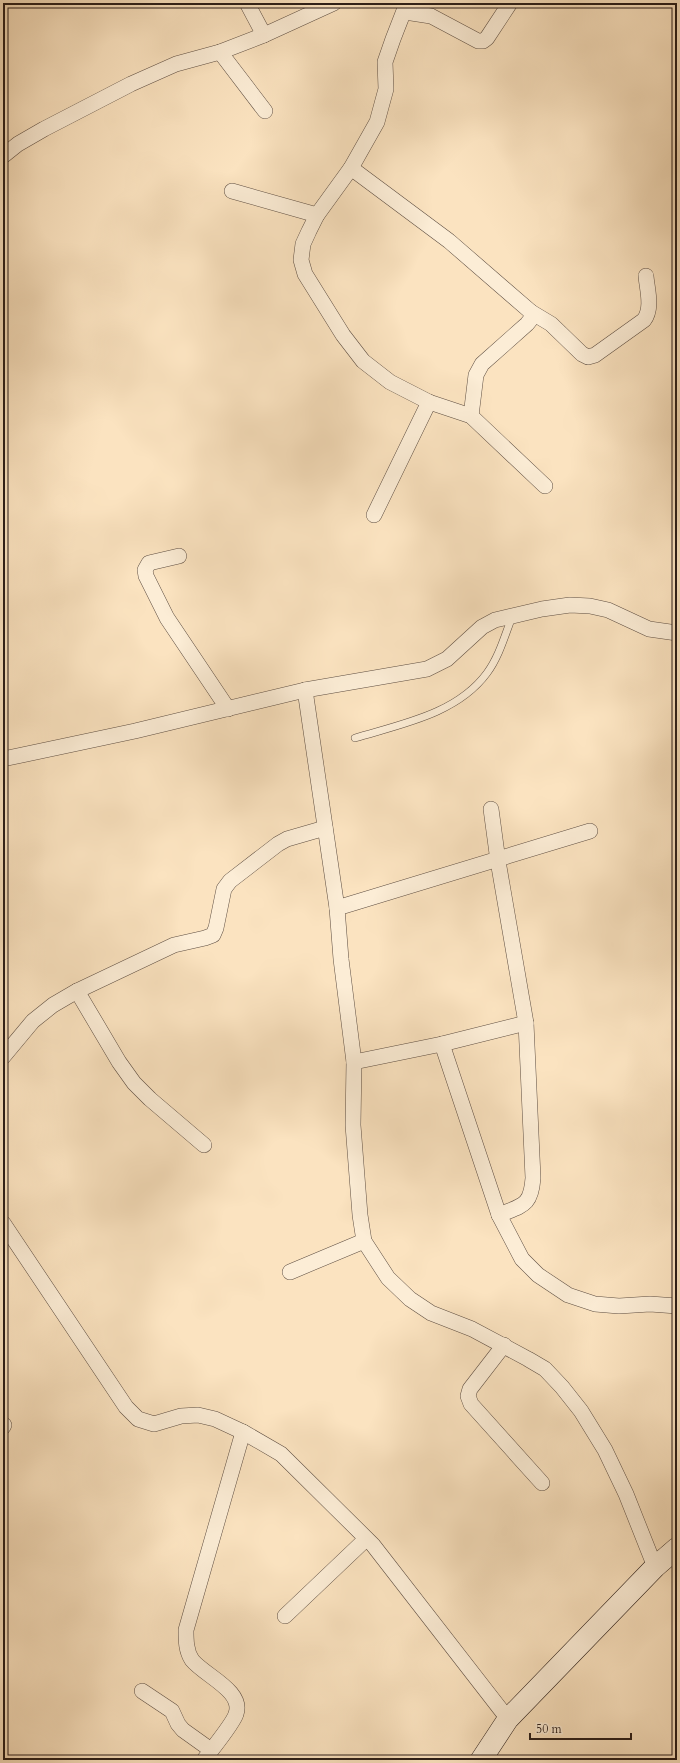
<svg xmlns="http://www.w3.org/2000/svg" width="680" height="1763" font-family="Cardo,serif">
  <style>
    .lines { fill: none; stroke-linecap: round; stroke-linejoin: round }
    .lane-casing { stroke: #5e4e42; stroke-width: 8 }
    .street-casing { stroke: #5e4e42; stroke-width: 16 }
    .secondary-casing { stroke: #2a1d18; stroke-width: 22 }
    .lane { stroke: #fcedd6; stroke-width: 7 }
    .street { stroke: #fcedd6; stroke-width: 15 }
    .secondary { stroke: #fcedd6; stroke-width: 21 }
  </style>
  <rect width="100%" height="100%" fill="#fbe3c0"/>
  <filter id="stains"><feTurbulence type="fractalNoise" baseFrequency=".005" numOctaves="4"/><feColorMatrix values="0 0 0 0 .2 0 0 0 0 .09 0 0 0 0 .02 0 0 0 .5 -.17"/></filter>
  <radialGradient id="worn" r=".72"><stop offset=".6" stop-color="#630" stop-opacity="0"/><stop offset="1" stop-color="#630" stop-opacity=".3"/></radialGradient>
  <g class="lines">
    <defs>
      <path id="lane" d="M355,738c46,-14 102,-24 132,-65 12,-16 18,-38 25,-56"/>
      <g id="street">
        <path d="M247,3l17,32"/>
        <path d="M407,3l-14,36 -8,23 1,27 -9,33 -26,46 -34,47 -8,16 -6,13 -2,16 4,14 38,61 20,26 27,21 39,20 42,14 74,70"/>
        <path d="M405,12l26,4 47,25h5l4,-3 23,-35"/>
        <path d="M220,52l45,59"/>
        <path d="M3,156l15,-12 26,-15 87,-45 45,-20 44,-12 44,-17 70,-32"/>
        <path d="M351,168l98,73 82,71v7l-4,5 -45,40 -6,11 -5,41"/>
        <path d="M232,191l85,24"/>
        <path d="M531,312l20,12 31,30 6,3 7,-2 49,-35c9,-12 3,-31 2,-44"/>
        <path d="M374,515l55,-113"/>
        <path d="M179,556l-30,7 -4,7 1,6 21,42 61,91"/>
        <path d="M305,690l32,218 4,51 13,103 -1,63 7,90 4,26 24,37 22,21 21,14 41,16 56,30 17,10 17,18 19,24 24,39 21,44 29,73"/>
        <path d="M3,759l132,-28 170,-41 122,-21 20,-10 35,-32 13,-7 47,-11 28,-4 20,1 18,4 41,19 28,4"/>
        <path d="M491,809l7,52 28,162 7,155c-2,28 -10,27 -34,37"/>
        <path d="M337,908l253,-77"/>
        <path d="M77,991l42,71 15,21 16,16 54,46"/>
        <path d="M442,1044l57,171 23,44 16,16 30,20 27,9 24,2 31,-2 27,2"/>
        <path d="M3,1057l30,-36 20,-16 24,-14 97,-46 31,-7 8,-3 3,-7 8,-39 6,-8 48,-37 9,-5 38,-11"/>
        <path d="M354,1062l88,-18 84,-21"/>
        <path d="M3,1223l123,184 12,12 16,5 27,-8 17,-1 17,4 28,13 38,22 92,91 135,174"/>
        <path d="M290,1272l74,-31"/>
        <path d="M504,1345l-34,44 -2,7 3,8 71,79"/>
        <path d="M3,1427l1,-2"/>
        <path d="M285,1616l81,-77"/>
        <path d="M142,1691l30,20 6,13 5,6 28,20"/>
        <path d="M204,1760c7,-10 29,-36 32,-46 8,-23 -31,-38 -44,-54 -6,-9 -6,-20 -6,-30l57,-198"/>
      </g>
      <path id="secondary" d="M481,1760l27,-41 147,-152 22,-19"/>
    </defs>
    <use href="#lane" class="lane-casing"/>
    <use href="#street" class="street-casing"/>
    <use href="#secondary" class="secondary-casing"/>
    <use href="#lane" class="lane"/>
    <use href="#street" class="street"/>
    <use href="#secondary" class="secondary"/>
  </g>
  <rect width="680" height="1763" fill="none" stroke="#fbe3c0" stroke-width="16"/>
  <rect x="4" y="4" width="672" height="1755" fill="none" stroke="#2a1d18" stroke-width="2"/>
  <rect x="8" y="8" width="664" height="1747" fill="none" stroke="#2a1d18"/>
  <path d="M530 1733v6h101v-6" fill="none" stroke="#2a1d18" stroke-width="2"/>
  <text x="536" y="1733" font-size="12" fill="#2a1d18" stroke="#fcedd6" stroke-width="3" paint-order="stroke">50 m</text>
  <rect width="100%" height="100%" filter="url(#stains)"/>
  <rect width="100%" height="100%" fill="url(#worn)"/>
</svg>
